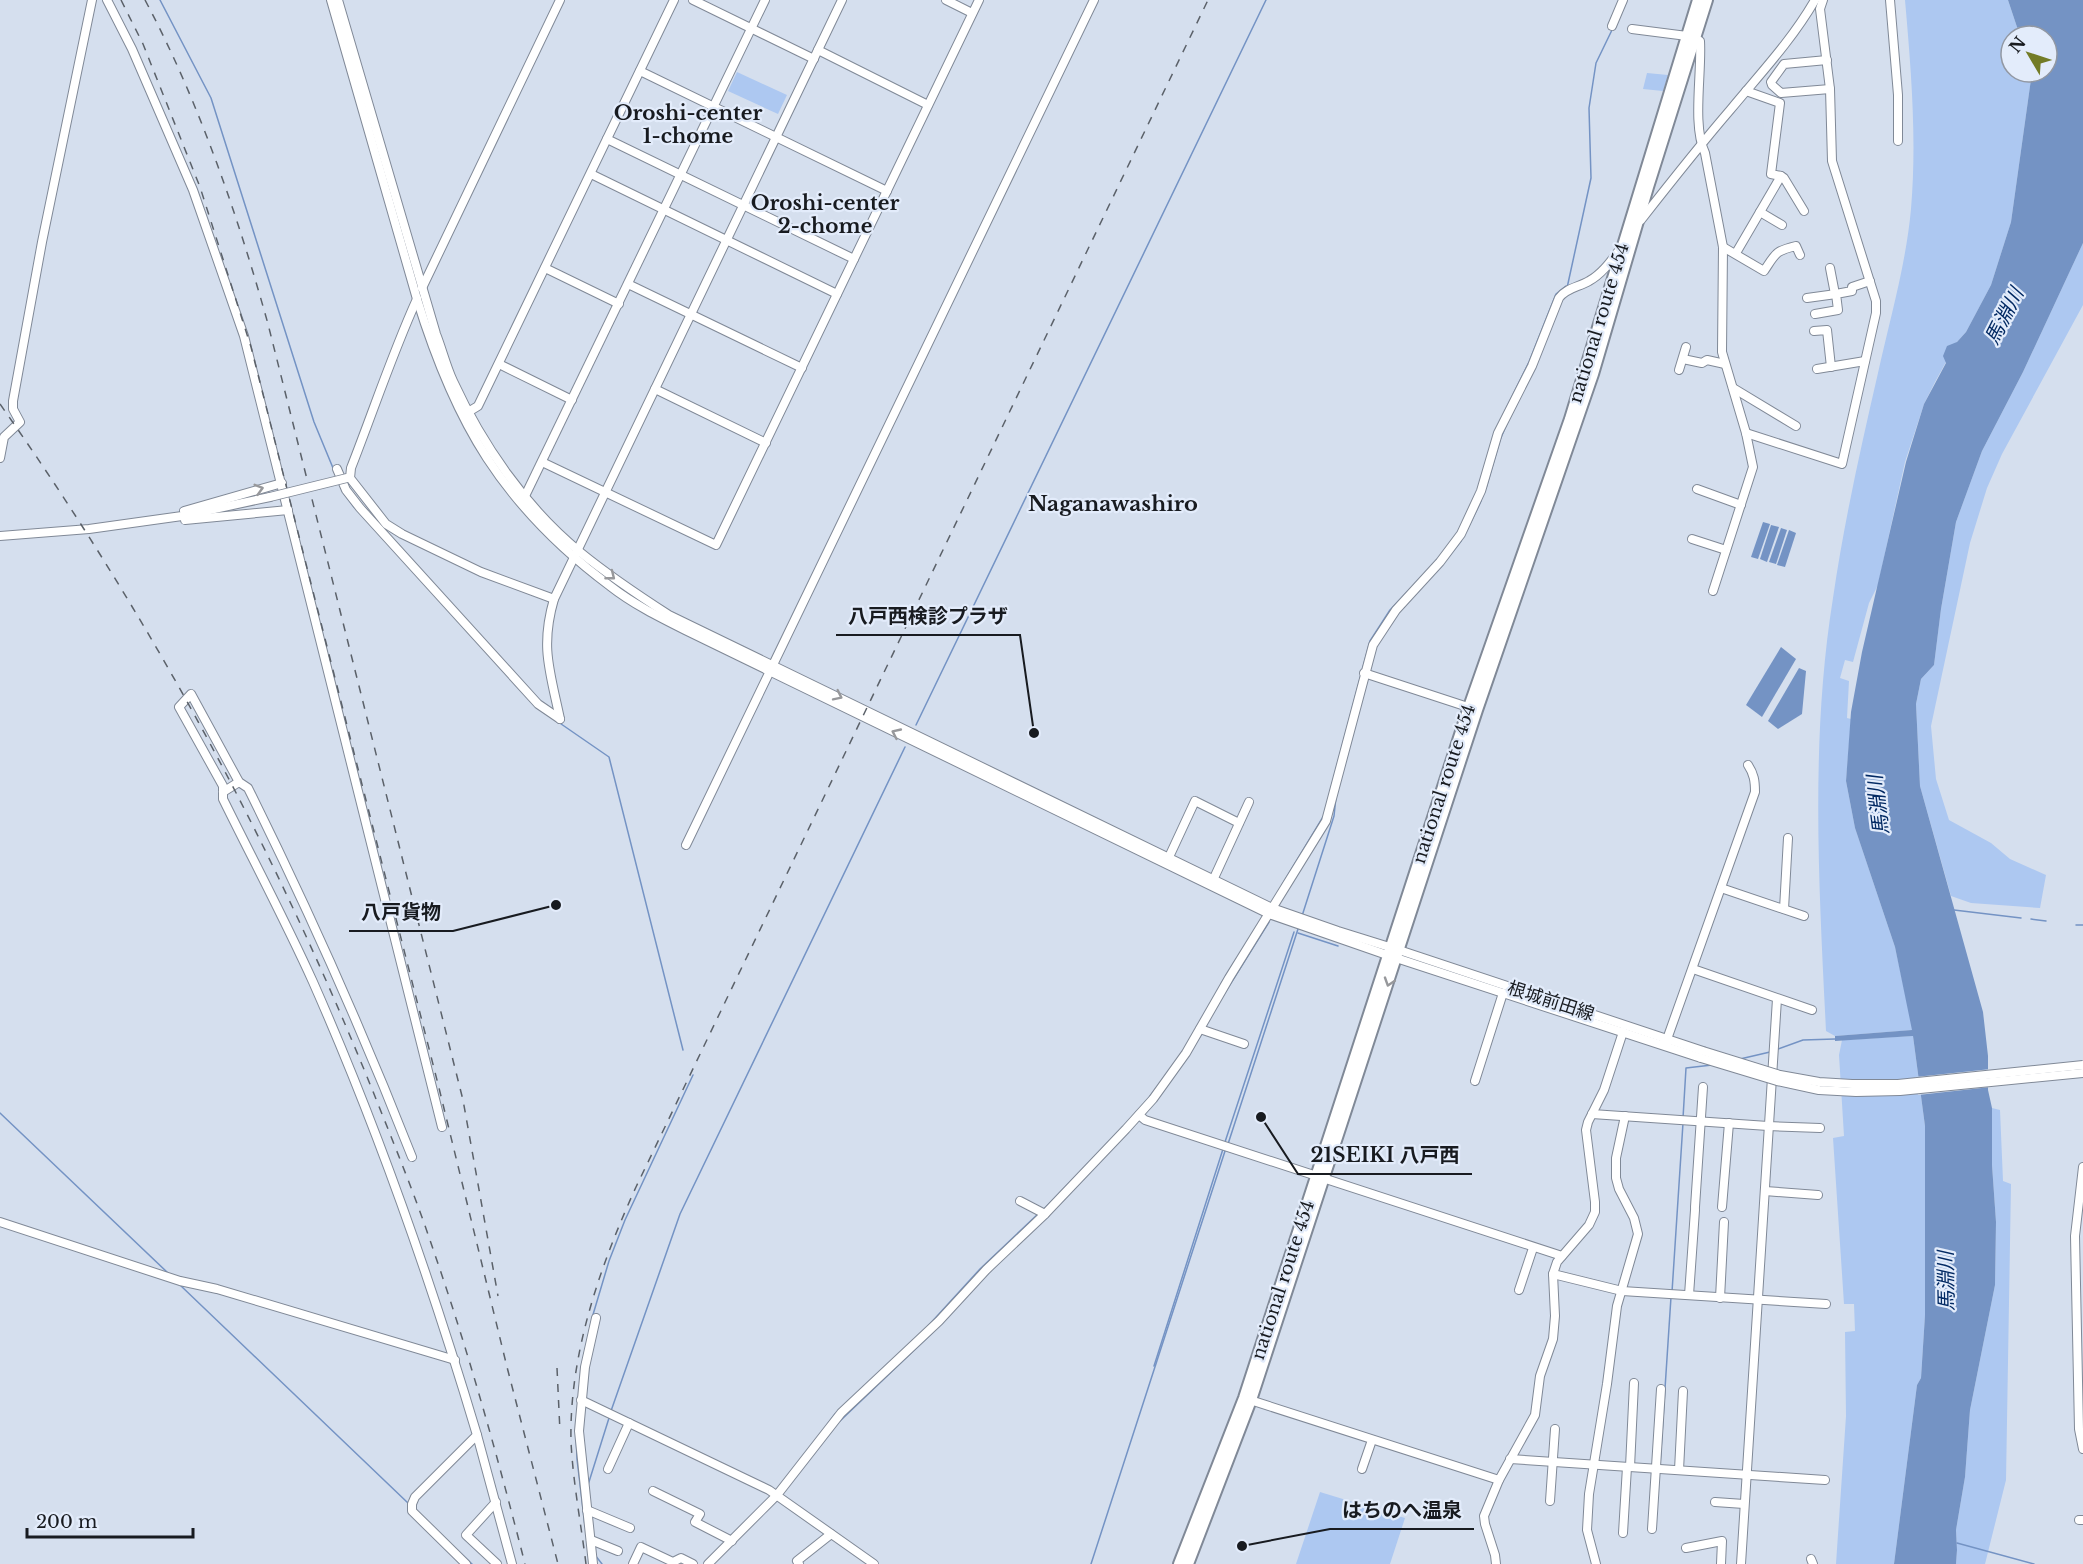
<svg xmlns="http://www.w3.org/2000/svg" width="2083" height="1564" font-family="'Libre Baskerville','Noto Sans JP',serif">
  <style>
    .green { fill: #adc8f1 }
    .water { fill: #7493c4 }
    .pier { fill: #d5dfee }
    .lines { fill: none; stroke-linecap: round; stroke-linejoin: round }
    .stream { stroke: #7493c4; stroke-width: 1.5 }
    .minor-casing { stroke: #808997; stroke-width: 10 }
    .highway-casing { stroke: #808997; stroke-width: 14 }
    .minor { stroke: #fff; stroke-width: 8 }
    .highway { stroke: #fff; stroke-width: 10 }
    .rail { stroke: #5b6169; stroke-width: 1.5; stroke-dasharray: 8 8; stroke-linecap: butt }
    .minor-bridge-casing { stroke: #808997; stroke-width: 10; stroke-linecap: butt }
    .minor-bridge { stroke: #fff; stroke-width: 8 }
    .oneway { stroke: #97989b }
    .labels { text-anchor: middle; stroke-width: 4.5; stroke-linejoin: round; paint-order: stroke }
    .street-label { font-size: 18px; fill: #181b20; stroke: #e3ecfb }
    .neighbourhood-label { font-size: 20px; font-weight: bold; fill: #181b20; stroke: #e3ecfb }
    .water-label { font-size: 20px; font-style: italic; fill: #022963; stroke: #e3ecfb }
    .quarter-label { font-size: 21px; font-weight: bold; fill: #181b20; stroke: #e3ecfb }
    .leader { fill: none; stroke: #181b20; stroke-width: 2 }
    .callout-dot { fill: #181b20; stroke: #e3ecfb; stroke-width: 2 }
    .callout-label { font-size: 20px; text-anchor: middle; font-weight: bold; fill: #181b20; stroke: #e3ecfb; stroke-width: 4.5; stroke-linejoin: round; paint-order: stroke }
  </style>
  <rect width="100%" height="100%" fill="#d5dfee"/>
  <g class="green">
    <path d="M1905,0h103l12,36h-9v36h21l-21,150 -20,63 -25,47 -9,10 -22,40 -11,22 -19,58 -27,123 -9,18 -16,59 -8,-2 -5,18 9,3 -2,37 4,1 -5,62 9,47 40,119 18,83 -78,6 -9,-5c-7,-144 -16,-290 7,-433 11,-76 28,-151 45,-225 12,-54 28,-109 33,-164 6,-70 0,-140 -6,-209z"/>
    <path d="M737,72l50,23 -9,19 -50,-23z"/>
    <path d="M1647,73l21,2 -5,16 -20,-2z"/>
    <path d="M2083,243v62l-81,149 -15,34 -17,55 -39,183 5,53 13,41 42,23 19,16 36,16 -6,33 -69,-5 -20,-7 -31,-110 -4,-82 5,-25 13,-14 7,-56 15,-87 26,-71 41,-79z"/>
    <path d="M1913,1036l12,90v189l-4,63 -4,7 -23,179h-58l10,-148 -1,-84 10,-1 -1,-27h-10l-11,-166 11,-2 -5,-81 3,-15z"/>
    <path d="M1992,1108l8,2 3,71 8,3 -5,296 -21,84h-29l1,-14 -1,-20 9,-53 5,-67 25,-125 1,-63 -4,-57z"/>
    <path d="M1320,1492l85,26 -15,46h-94z"/>
  </g>
  <g class="water">
    <path d="M2008,0h75v243l-60,129 -41,79 -26,71 -15,87 -7,56 -13,14 -5,25 4,82 63,226 5,44v34l4,18v57l4,57 -1,63 -25,125 -5,67 -9,53 1,20 -1,14h-62l23,-179 4,-7 4,-63v-189l-12,-90 -78,5v-5l77,-6 -17,-83 -40,-119 -9,-47 5,-69 11,-60 44,-190 18,-58 22,-41 -3,-7 4,-10 10,-4 9,-10 25,-47 20,-63 21,-150h15v-36h-27z"/>
    <path d="M1763,522l7,2 -12,35 -7,-2z"/>
    <path d="M1771,525l8,2 -12,35 -7,-3z"/>
    <path d="M1781,528l6,2 -11,34 -7,-2z"/>
    <path d="M1789,530l7,3 -11,34 -8,-2z"/>
    <path d="M1781,647l15,12 -34,58 -16,-12z"/>
    <path d="M1799,668l7,3 -4,43 -24,15 -10,-8z"/>
  </g>
  <path class="pier" d="M1991,1069v18l-73,8 -3,-18z"/>
  <g class="lines">
    <g class="stream">
      <path d="M160,0l51,98 103,324 19,46"/>
      <path d="M1567,288l24,-110 -2,-70 7,-45 16,-33"/>
      <path d="M1549,333l5,-13"/>
      <path d="M1503,415l26,-53 27,-68 10,-8"/>
      <path d="M1486,488l14,-48 8,-19"/>
      <path d="M343,492l11,15"/>
      <path d="M1466,532l15,-31"/>
      <path d="M1449,556l12,-15"/>
      <path d="M535,706l74,51 74,293"/>
      <path d="M916,725l350,-725"/>
      <path d="M1330,792l40,-151 20,-31 39,-41"/>
      <path d="M1282,885l41,-68"/>
      <path d="M1954,910l67,8"/>
      <path d="M1302,916l32,-100 2,-19"/>
      <path d="M2031,919l15,2"/>
      <path d="M2076,925h7"/>
      <path d="M1298,933l40,13"/>
      <path d="M1221,984l16,-26"/>
      <path d="M1526,997l61,20"/>
      <path d="M1221,999l48,-77"/>
      <path d="M1195,1044l6,-9"/>
      <path d="M1778,1049l25,-9 32,-1"/>
      <path d="M1740,1059l30,-7"/>
      <path d="M1161,1094l22,-31"/>
      <path d="M1145,1103l12,-16"/>
      <path d="M0,1113l168,160"/>
      <path d="M1683,1118l3,-50 26,-3"/>
      <path d="M1225,1142l69,-210"/>
      <path d="M1228,1144l70,-215"/>
      <path d="M1044,1209l59,-61"/>
      <path d="M180,1285l228,218"/>
      <path d="M1672,1292l11,-169"/>
      <path d="M592,1318l17,-57 16,-41 68,-145"/>
      <path d="M928,1326l52,-57 58,-55"/>
      <path d="M584,1356l7,-33"/>
      <path d="M1154,1366l69,-217"/>
      <path d="M611,1411l69,-197 225,-467"/>
      <path d="M840,1421l92,-88"/>
      <path d="M827,1425l8,-11"/>
      <path d="M576,1428l5,-58"/>
      <path d="M576,1432l1,27 8,67"/>
      <path d="M1660,1465l11,-168"/>
      <path d="M588,1485l21,-67"/>
      <path d="M786,1489l47,-60"/>
      <path d="M1957,1543l77,21"/>
      <path d="M728,1549l45,-45"/>
      <path d="M457,1550l15,14"/>
      <path d="M595,1555l7,9"/>
      <path d="M1091,1564l135,-416"/>
    </g>
    <defs>
      <g id="minor">
        <path d="M107,0l25,49 61,141 51,146 198,791"/>
        <path d="M331,0l86,299c17,55 38,110 70,159 32,49 76,93 123,128 23,18 49,31 75,44l584,284 118,41 314,103"/>
        <path d="M338,0l98,334c6,15 10,32 17,47 29,63 72,126 127,171 28,23 58,43 89,63l603,293 66,23 61,19 304,101"/>
        <path d="M693,0l121,59"/>
        <path d="M946,0l26,13"/>
        <path d="M1890,0l8,95v46"/>
        <path d="M1612,26l11,-26"/>
        <path d="M1632,29l55,7"/>
        <path d="M1694,37l6,4c2,32 -8,85 5,112l18,94 -1,105 24,81 7,34 -40,124"/>
        <path d="M818,50l110,55"/>
        <path d="M1827,60l-43,4 -13,18 1,3 9,8 49,-4"/>
        <path d="M640,71l247,120"/>
        <path d="M607,139l247,120"/>
        <path d="M591,174l246,120"/>
        <path d="M1781,176l3,2 20,33"/>
        <path d="M1760,212l22,13"/>
        <path d="M1641,220c29,-37 59,-75 90,-111 29,-35 61,-69 84,-109"/>
        <path d="M1723,247l41,24c12,-18 11,-20 32,-25l4,9"/>
        <path d="M1736,253l45,-77 -10,-2 9,-71 -34,-12"/>
        <path d="M545,268l74,36"/>
        <path d="M1830,268l5,26"/>
        <path d="M628,284l174,84"/>
        <path d="M422,288l138,-288"/>
        <path d="M1807,298l29,-4"/>
        <path d="M417,299c-25,55 -44,113 -66,169l-1,10 36,46 16,10 79,38 73,27"/>
        <path d="M1815,314l23,-4 -2,-16 16,-3v-4l18,-6"/>
        <path d="M1814,331l13,-1 4,37"/>
        <path d="M1683,359l19,4 5,-3 18,4"/>
        <path d="M499,364l73,36"/>
        <path d="M1817,369l48,-8"/>
        <path d="M1679,370l7,-23"/>
        <path d="M1733,388l63,38"/>
        <path d="M655,389l111,54"/>
        <path d="M465,414l13,-8 196,-406"/>
        <path d="M1746,433l96,31 34,-151v-12l-44,-140 -2,-72 -10,-80 3,-9"/>
        <path d="M0,458l4,-21 16,-15 -7,-13v-8l29,-159 50,-242"/>
        <path d="M542,462l174,83 263,-545"/>
        <path d="M337,469l9,21 14,18 178,196 22,15"/>
        <path d="M1697,489l44,16"/>
        <path d="M525,496l240,-496"/>
        <path d="M184,511l98,-28"/>
        <path d="M185,520l103,-10"/>
        <path d="M0,536l89,-7 93,-13 88,-19"/>
        <path d="M1692,539l34,11"/>
        <path d="M1364,673l110,36"/>
        <path d="M560,719c-10,-48 -20,-72 -6,-120l288,-599"/>
        <path d="M223,792l16,-10"/>
        <path d="M686,845l408,-845"/>
        <path d="M1169,857l26,-56 44,22"/>
        <path d="M1214,878l35,-76"/>
        <path d="M1721,888l83,28"/>
        <path d="M1784,909l4,-71"/>
        <path d="M1693,969l119,41"/>
        <path d="M1200,1029l44,15"/>
        <path d="M1666,1042l89,-250c0,-11 -1,-18 -7,-27"/>
        <path d="M1475,1081l28,-88"/>
        <path d="M1592,1114l176,12 52,2"/>
        <path d="M1139,1115l6,5 417,136"/>
        <path d="M412,1157c-49,-125 -104,-248 -164,-369l-9,-6 -48,-88 -12,13 44,79v13c30,61 62,121 90,183 65,147 118,299 164,453l-62,62 -3,7v7l54,53"/>
        <path d="M1765,1191l53,4"/>
        <path d="M1020,1201l25,13"/>
        <path d="M1695,1207l8,-120"/>
        <path d="M1722,1207l7,-84"/>
        <path d="M0,1222l180,59 37,8 238,71"/>
        <path d="M1553,1274l69,17 204,13"/>
        <path d="M1519,1290l14,-42"/>
        <path d="M1689,1295l6,-85"/>
        <path d="M1720,1298l4,-76"/>
        <path d="M1247,1399l252,81"/>
        <path d="M581,1400l188,90 105,74"/>
        <path d="M477,1435l35,129"/>
        <path d="M2083,1449l-4,-20 -4,-193 8,-69"/>
        <path d="M1510,1459l315,21"/>
        <path d="M1630,1467l4,-84"/>
        <path d="M608,1469l21,-46"/>
        <path d="M1362,1469l10,-29"/>
        <path d="M1679,1470l4,-79"/>
        <path d="M653,1491l47,23 -5,8 37,19"/>
        <path d="M1550,1501l5,-72"/>
        <path d="M496,1502l-30,33 31,29"/>
        <path d="M1715,1502l29,2"/>
        <path d="M587,1510l43,18"/>
        <path d="M2079,1520h4"/>
        <path d="M1652,1529l9,-140"/>
        <path d="M1623,1533l4,-66"/>
        <path d="M591,1540l27,11"/>
        <path d="M1686,1548l36,-7 -1,23"/>
        <path d="M1811,1559l2,5"/>
        <path d="M593,1564l-14,-133 6,-64 11,-49"/>
        <path d="M633,1564l8,-17 32,15 8,-4 12,6"/>
        <path d="M708,1564l69,-69 64,-82 98,-92 47,-51 59,-56 81,-85 27,-30 33,-46 43,-75 97,-157 47,-176 23,-35 44,-48 21,-28 20,-43 17,-58 34,-67 27,-68c7,-10 20,-11 30,-17 13,-7 22,-20 31,-32"/>
        <path d="M799,1564l-2,-3 34,-27"/>
        <path d="M1496,1564l-1,-9 -10,-31 -1,-8 15,-36 36,-65 5,-39 13,-37 2,-23 -2,-42 4,-12 32,-37 6,-13v-10l-9,-72 2,-8 16,-32 19,-58"/>
        <path d="M1596,1564l-9,-34 2,-36 18,-110 10,-78 21,-72 -4,-16 -15,-29 -3,-11v-20l9,-42"/>
        <path d="M1741,1564l36,-565"/>
      </g>
      <g id="highway">
        <path d="M1179,1564l65,-166 225,-691 101,-288 128,-419"/>
        <path d="M1188,1564l63,-164 226,-690 116,-336 55,-187 59,-187"/>
      </g>
    </defs>
    <use href="#minor" class="minor-casing"/>
    <use href="#highway" class="highway-casing"/>
    <use href="#minor" class="minor"/>
    <use href="#highway" class="highway"/>
    <g class="rail">
      <path d="M121,0l22,44 57,143 51,160 188,741 68,279 51,197"/>
      <path d="M145,0c53,99 93,216 123,324l195,776 35,196"/>
      <path d="M0,404c153,217 277,448 376,695 20,50 40,99 57,150 36,104 65,209 92,315"/>
      <path d="M557,1368l3,64"/>
      <path d="M586,1564c-5,-40 -13,-82 -15,-122 -2,-88 29,-176 65,-255l572,-1187"/>
    </g>
    <defs>
      <g id="minor-bridge">
        <path d="M270,497l77,-19"/>
        <path d="M1703,1051l77,24 39,7 33,2h46l185,-19"/>
        <path d="M1701,1058l76,23 42,9 37,2 44,-1 183,-18"/>
      </g>
    </defs>
    <use href="#minor-bridge" class="minor-bridge-casing"/>
    <use href="#minor-bridge" class="minor-bridge"/>
  </g>
  <defs><path id="oneway-chevron" d="M-2-3.5L2.5 0L-2 3.5" fill="none" stroke-width="1.6" stroke-linecap="round" stroke-linejoin="round" transform="scale(1.5)"/></defs>
  <g class="oneway">
    <use href="#oneway-chevron" transform="translate(259 489) rotate(-16)"/>
    <use href="#oneway-chevron" transform="translate(611 576) rotate(38)"/>
    <use href="#oneway-chevron" transform="translate(838 696) rotate(26)"/>
    <use href="#oneway-chevron" transform="translate(896 733) rotate(-155)"/>
    <use href="#oneway-chevron" transform="translate(1389 982) rotate(108)"/>
  </g>
  <g class="labels">
    <g class="street-label">
      <text transform="translate(1599 323) rotate(-73)" y="6">national route 454</text>
      <text transform="translate(1444 784) rotate(-72)" y="6">national route 454</text>
      <text transform="translate(1551 1001) rotate(18)" y="6">根城前田線</text>
      <text transform="translate(1283 1280) rotate(-72)" y="6">national route 454</text>
    </g>
    <g class="neighbourhood-label">
      <text x="688" y="120">Oroshi-center<tspan x="688" dy="23">1-chome</tspan></text>
      <text x="825" y="210">Oroshi-center<tspan x="825" dy="23">2-chome</tspan></text>
    </g>
    <g class="water-label">
      <text transform="translate(2004 316) rotate(-63)" y="7">馬淵川</text>
      <text transform="translate(1878 805) rotate(-97)" y="7">馬淵川</text>
      <text transform="translate(1946 1281) rotate(-91)" y="7">馬淵川</text>
    </g>
    <g class="quarter-label">
      <text x="1113" y="511">Naganawashiro</text>
    </g>
  </g>
  <path class="leader" d="M1034 733L1020 635H836M556 905L453 931H349M1261 1117L1298 1174H1472M1242 1546L1330 1529H1474"/>
  <g class="callout-dot">
    <circle cx="1034" cy="733" r="6"/>
    <circle cx="556" cy="905" r="6"/>
    <circle cx="1261" cy="1117" r="6"/>
    <circle cx="1242" cy="1546" r="6"/>
  </g>
  <g class="callout-label">
    <text x="928" y="623">八戸西検診プラザ</text>
    <text x="401" y="919">八戸貨物</text>
    <text x="1385" y="1162">21SEIKI 八戸西</text>
    <text x="1402" y="1517">はちのへ温泉</text>
  </g>
  <g transform="translate(2029 54) rotate(309)"><circle r="28" fill="#e3ecfb" stroke="#9298a3" stroke-width="1.5"/>
  <path d="M0-4.5L10 22L0 15L-10 22Z" fill="#737c27"/>
  <text y="-9" font-size="16" font-weight="bold" text-anchor="middle" fill="#181b20">N</text>
  </g>
  <path d="M27 1528v9h166v-9" fill="none" stroke="#181b20" stroke-width="3"/>
  <text x="36" y="1528" font-size="18" fill="#181b20" stroke="#e3ecfb" stroke-width="4.5" paint-order="stroke">200 m</text>
</svg>
